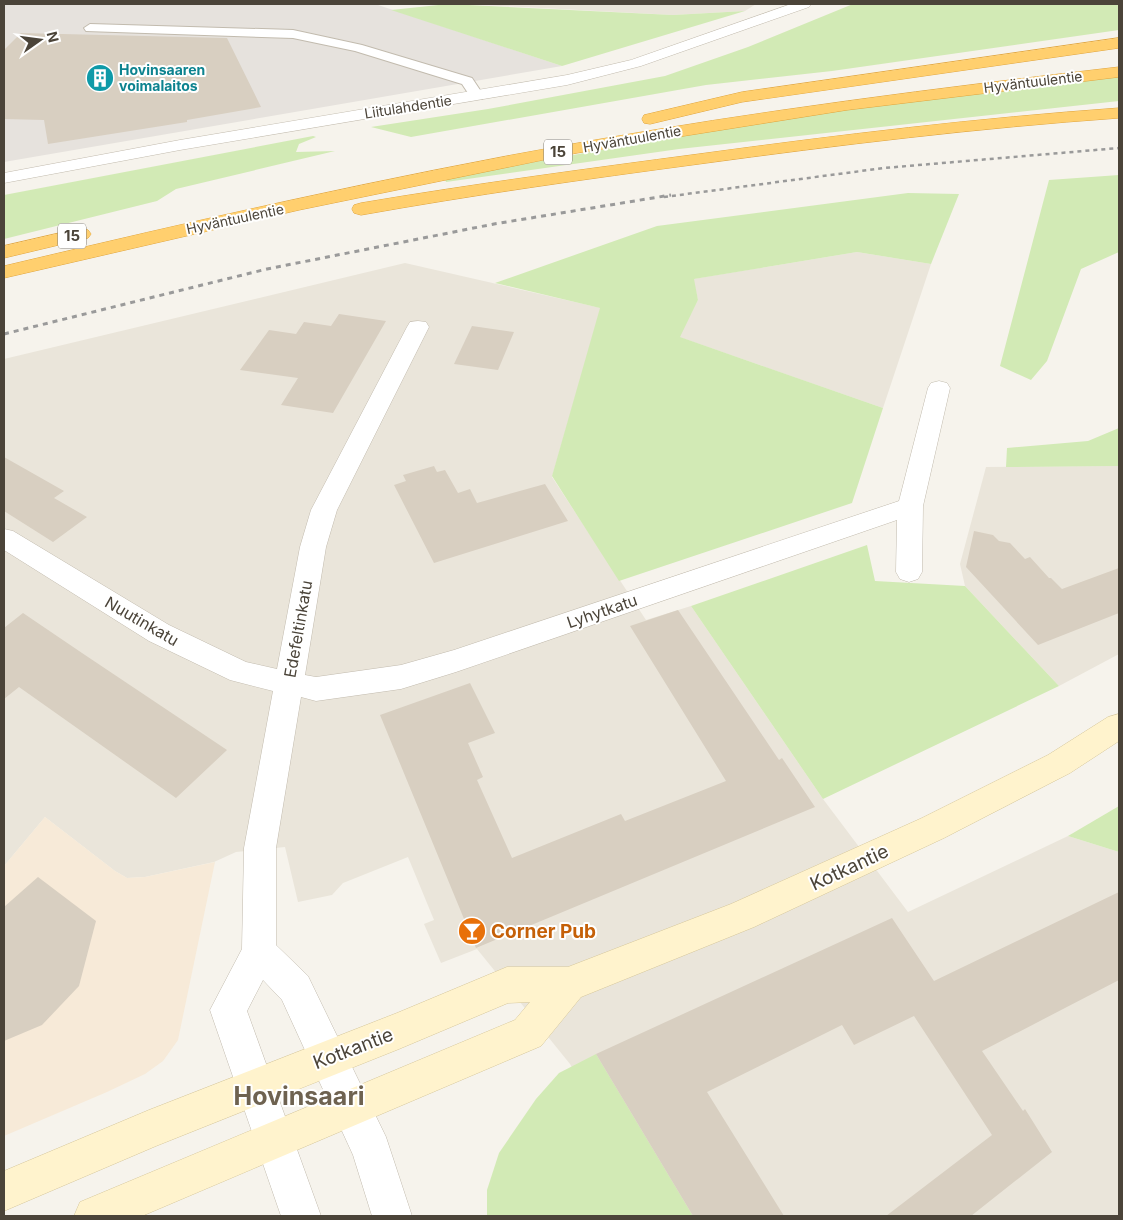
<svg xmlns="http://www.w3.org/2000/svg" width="1123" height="1220" font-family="Inter,sans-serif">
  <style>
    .residential { fill: #eae5da }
    .commercial { fill: #f7ead8 }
    .industrial { fill: #e6e2dd }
    .green { fill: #d2eab5 }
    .building { fill: #d8cfc1 }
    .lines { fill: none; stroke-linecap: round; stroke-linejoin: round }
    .lane-casing { stroke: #c2bbae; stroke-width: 2 }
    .street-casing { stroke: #c2bbae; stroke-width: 1 }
    .secondary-casing { stroke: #d6c79b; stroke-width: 1 }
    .highway-casing { stroke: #e0a43c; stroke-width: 1 }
    .lane { fill: #fff; fill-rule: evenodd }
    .street { fill: #fff; fill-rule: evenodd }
    .secondary { fill: #fff3cd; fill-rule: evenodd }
    .highway { fill: #ffcf6e; fill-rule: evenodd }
    .rail-far1 { stroke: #9a9a9a; stroke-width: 2.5; stroke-dasharray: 4 4; stroke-linecap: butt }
    .rail { stroke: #9a9a9a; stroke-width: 3; stroke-dasharray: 5 5; stroke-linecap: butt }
    .labels { text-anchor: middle; stroke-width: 4; stroke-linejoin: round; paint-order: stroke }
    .far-culture-label { font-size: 14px; font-weight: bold; fill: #0d838f; stroke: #fff; text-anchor: start }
    .far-street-label { font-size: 14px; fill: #4b4439; stroke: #fff }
    .shield { fill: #fff; stroke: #817c74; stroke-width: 1 }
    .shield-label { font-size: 15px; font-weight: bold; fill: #4b4439 }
    .street-label { font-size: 16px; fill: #4b4439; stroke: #fff }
    .near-street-label { font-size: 19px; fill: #4b4439; stroke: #fff }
    .near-food-label { font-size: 19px; font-weight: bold; fill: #c56008; stroke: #fff; text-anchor: start }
    .near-district-label { font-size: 25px; font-weight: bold; fill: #6e6250; stroke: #fff }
  </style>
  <rect width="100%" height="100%" fill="#f6f3ec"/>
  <g class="residential">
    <path d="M464,4h292l-11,7 -72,4z"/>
    <path d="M857,252l74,12 -48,144 -204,-71 19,-37 -5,-21z"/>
    <path d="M405,263l196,45 -49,169 94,143 45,-14 132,193 85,113 160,-76 51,16v364h-459l-90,-152 -93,-115 -36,14 -17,-39 10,-4 -26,-63 -65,26 -11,12 -34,7 -13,-55 -49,5 -22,10 -69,15 -18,1 -12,-7 -70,-54 -41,49v-507z"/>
    <path d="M1119,466v188l-60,32 -94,-100 -5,-22 26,-97z"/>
  </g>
  <path class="commercial" d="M45,817l70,54 12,7 18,-1 70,-15 -37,178 -15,21 -18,13 -38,18 -103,44v-270z"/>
  <path class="industrial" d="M4,4h371l187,62 -558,96z"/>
  <g class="green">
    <path d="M448,4l225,11 72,-4 -183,55 -171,-56z"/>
    <path d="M853,4h266v26l-287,41 -126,14 -295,52 -40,-10 117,-18 177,-33 83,-29z"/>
    <path d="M1119,76v25l-440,48 -233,33 -1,-3c168,-33 336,-61 505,-84 56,-8 113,-13 169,-19z"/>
    <path d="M313,136l3,1 -17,7 -3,8 39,-1 -159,38 -19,12 -153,38v-44z"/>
    <path d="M1119,175v77l-38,17 -34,92 -16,19 -31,-14 49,-186z"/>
    <path d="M908,193l51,1 -28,70 -74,-12 -163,27 4,21 -18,37 203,71 -31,95 -233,78 -67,-105 48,-168 -105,-25 162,-57z"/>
    <path d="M1119,428v38l-113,1 1,-19 81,-7z"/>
    <path d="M867,545l8,36 90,5 94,100 -236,113 -132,-193z"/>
    <path d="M1119,806v46l-51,-16z"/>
    <path d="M596,1054l97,162h-206v-26l12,-37 37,-54 23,-26z"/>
  </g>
  <g class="building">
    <path d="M21,33l206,5 34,69 -74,13v2l-139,22 -4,-24 -40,-1v-69z"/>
    <path d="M339,314l47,7 -53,92 -52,-8 17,-27 -58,-8 29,-40 27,4 8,-12 27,4z"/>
    <path d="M472,326l42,6 -16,38 -44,-6z"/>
    <path d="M4,457l60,34 -10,7 33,19 -34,25 -49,-31z"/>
    <path d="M434,466l3,6 8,-2 13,23 12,-4 7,14 68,-19 23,37 -134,42 -40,-78 12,-4 -3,-6z"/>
    <path d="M974,531l19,4 6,6 11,2 15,16 5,-2 19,21h2l11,11 57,-21v45l-81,32 -72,-78z"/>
    <path d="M678,610l101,150 3,-2 33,49 -339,141 -96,-233 90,-32 25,50 -27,10 15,34 -6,3 35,78 109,-44 4,7 101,-40 -96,-155z"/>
    <path d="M23,613l59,40 145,97 -51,48 -157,-111 -15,12v-71z"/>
    <path d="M38,877l58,44 -17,65 -37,39 -38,16v-134z"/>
    <path d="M1119,892v88l-137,71 41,60 2,-2 27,43 -81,64h-85l106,-81 -78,-119 -60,29 -12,-20 -135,67 77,124h-91l-97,-162 296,-136 42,63z"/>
  </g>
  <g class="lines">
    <defs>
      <path id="lane" d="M90,24l203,6 69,15 110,33 12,18 -2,3h-10l-10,-15 -107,-33 -62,-13 -207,-7 -2,-3z"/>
      <g id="street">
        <path d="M791,4h20l-2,3 -168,59 -74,19 -387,65 -176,33v-10l176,-33 387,-65 64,-15z"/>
        <path d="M418,321l8,1 3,5 -92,183 -11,37 -21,128 11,2 85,-12 53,-15 445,-149 29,-113 3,-5 8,-2 8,2 3,5 -27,118 -1,66 -4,7 -9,3 -9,-3 -4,-7 1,-52 -441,152 -55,17 -85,12 -15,-4 -25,151v97l32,31 78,161 26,79h-40l-19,-61 -71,-155 -19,-20 -16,31 74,205h-40l-71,-206 32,-61 2,-101 29,-157 -43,-11 -81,-39 -145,-91v-21l9,2 156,94 77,37 31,7 23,-122 11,-37 96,-183 3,-5z"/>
      </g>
      <path id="secondary" d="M1119,714v27l-49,32 -126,65 -190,89 -173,70 -40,49 -399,170h-68l6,-14 435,-182 15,-18 -22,1 -109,46 -243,97 -152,65v-40l145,-61 248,-97 110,-46h61l163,-63 191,-86 126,-63 60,-38z"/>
      <g id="highway">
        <path d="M1119,38v10l-377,54 -92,22 -6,-1 -2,-4 2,-4 98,-23z"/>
        <path d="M1119,67v10l-272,33 -270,43 -278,57 -295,68v-12c190,-45 381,-89 574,-123 179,-32 360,-55 541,-76z"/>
        <path d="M1119,108v10c-141,10 -280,27 -420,46 -113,15 -226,31 -338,51l-7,-2 -2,-4 2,-4 7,-2c112,-19 225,-34 338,-49 140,-19 279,-36 420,-46z"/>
        <path d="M81,228l7,2 3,4 -3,4 -84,20v-12z"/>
      </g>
    </defs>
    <use href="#lane" class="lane-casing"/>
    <use href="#street" class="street-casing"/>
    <use href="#secondary" class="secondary-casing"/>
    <use href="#highway" class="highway-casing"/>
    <use href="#lane" class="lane"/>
    <use href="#street" class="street"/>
    <use href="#secondary" class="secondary"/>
    <use href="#highway" class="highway"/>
    <path class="rail-far1" d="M664,197l220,-29 235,-20"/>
    <path class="rail" d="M4,334l263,-65 227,-45 177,-29"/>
  </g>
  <defs>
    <symbol id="building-disc" viewBox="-11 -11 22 22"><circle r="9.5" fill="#0f9aa8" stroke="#fff"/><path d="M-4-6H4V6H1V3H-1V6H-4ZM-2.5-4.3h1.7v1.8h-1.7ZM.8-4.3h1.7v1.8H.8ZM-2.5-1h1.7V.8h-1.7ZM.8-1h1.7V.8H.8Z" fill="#fff"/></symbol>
    <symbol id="bar-disc" viewBox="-11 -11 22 22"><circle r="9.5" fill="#e8710a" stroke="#fff"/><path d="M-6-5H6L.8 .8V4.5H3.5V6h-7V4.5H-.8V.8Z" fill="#fff"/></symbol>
  </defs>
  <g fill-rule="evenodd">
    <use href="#building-disc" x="84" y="62" width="32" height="32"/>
    <use href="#bar-disc" x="456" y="915" width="32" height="32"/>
  </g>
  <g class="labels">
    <g class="far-culture-label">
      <text x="119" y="75">Hovinsaaren<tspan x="119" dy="16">voimalaitos</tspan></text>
    </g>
    <g class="far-street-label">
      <text transform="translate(1033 82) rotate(-7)" y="5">Hyväntuulentie</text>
      <text transform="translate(408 107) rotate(-9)" y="5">Liitulahdentie</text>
      <text transform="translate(632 139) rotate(-10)" y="5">Hyväntuulentie</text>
      <text transform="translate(235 219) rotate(-12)" y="5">Hyväntuulentie</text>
    </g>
    <g class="shield">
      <rect x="544" y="139.5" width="28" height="25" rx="4"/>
      <rect x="58" y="223.5" width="28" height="25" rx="4"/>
    </g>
    <g class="shield-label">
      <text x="558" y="157">15</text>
      <text x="72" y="241">15</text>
    </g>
    <g class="street-label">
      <text transform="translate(602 611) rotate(-19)" y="6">Lyhytkatu</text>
      <text transform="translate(142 621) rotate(30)" y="6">Nuutinkatu</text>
      <text transform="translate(298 629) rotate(-80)" y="6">Edefeltinkatu</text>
    </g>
    <g class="near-street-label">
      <text transform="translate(849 867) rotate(-25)" y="7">Kotkantie</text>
      <text transform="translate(353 1048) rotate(-21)" y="7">Kotkantie</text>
    </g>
    <g class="near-food-label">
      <text x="491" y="938">Corner Pub</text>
    </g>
    <g class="near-district-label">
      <text x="299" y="1105">Hovinsaari</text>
    </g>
  </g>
  <rect width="1123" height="1220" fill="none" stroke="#4b4439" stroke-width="10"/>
  <g transform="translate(40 40) rotate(76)" stroke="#ffffff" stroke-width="4" paint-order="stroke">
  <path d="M0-4L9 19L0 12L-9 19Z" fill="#4b4439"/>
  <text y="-8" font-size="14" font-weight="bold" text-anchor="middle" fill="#4b4439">N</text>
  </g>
</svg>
